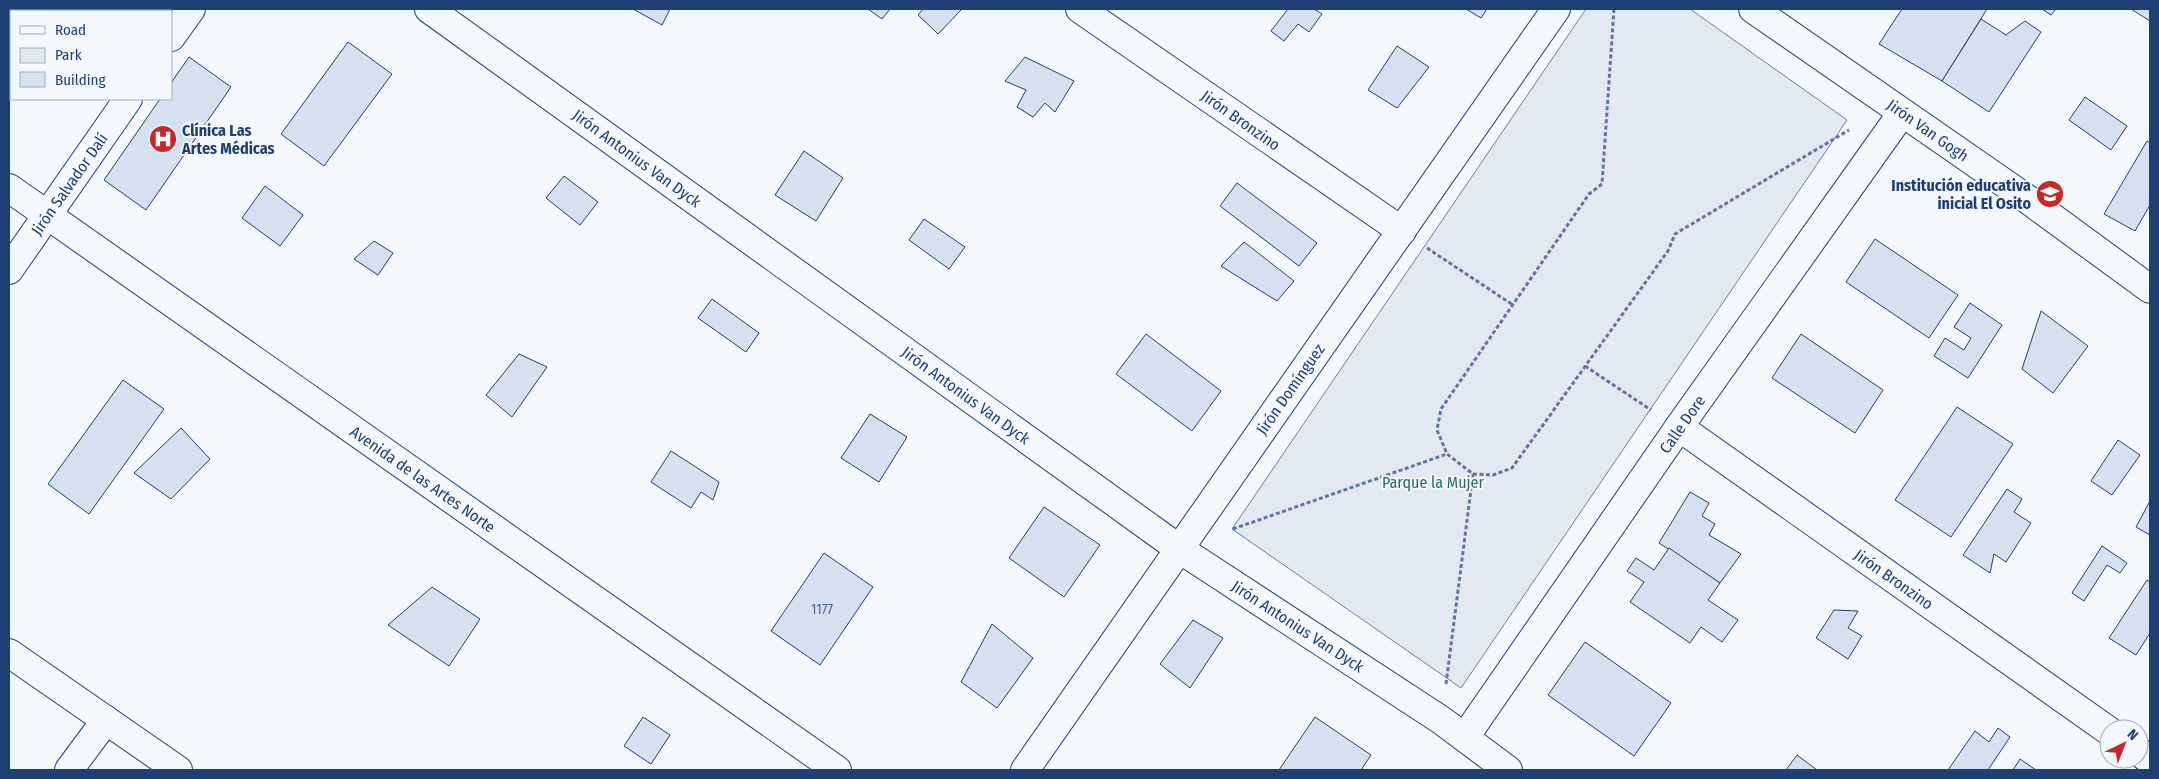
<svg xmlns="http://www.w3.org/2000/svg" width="2159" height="779" font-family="'Fira Sans Condensed',sans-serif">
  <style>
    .green { fill: #e3e9f0; stroke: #687fa3 }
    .building { fill: #d5e0f0; stroke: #1d3f73 }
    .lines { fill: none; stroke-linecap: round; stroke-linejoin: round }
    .minor-casing { stroke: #1d3f73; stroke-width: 30 }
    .path { stroke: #5e769c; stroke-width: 3; stroke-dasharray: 4 2.5; stroke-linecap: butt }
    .minor { stroke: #f4f7fb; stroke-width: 28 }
    .labels { text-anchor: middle; stroke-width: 4; stroke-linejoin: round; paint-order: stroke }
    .number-label { font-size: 14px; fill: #4b6792 }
    .street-label { font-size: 16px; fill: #1d3f73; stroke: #f4f7fb }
    .poi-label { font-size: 16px; font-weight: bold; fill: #1d3f73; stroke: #f4f7fb; text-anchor: start }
    .park-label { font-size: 16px; fill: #2c6c60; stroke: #f4f7fb }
  </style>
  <rect width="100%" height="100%" fill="#f4f7fb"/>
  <path class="green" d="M1586,9h104l157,111 -386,568 -229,-159z"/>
  <g class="building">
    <path d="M633,9h37l-8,16z"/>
    <path d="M868,9h22l-8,10z"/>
    <path d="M923,9h39l-24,25 -20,-19z"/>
    <path d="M1288,9h26l8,5 -13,18 -11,-8 -14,17 -13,-10z"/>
    <path d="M1466,9h21l-6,9z"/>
    <path d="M1902,9h85l-45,72 -63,-37z"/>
    <path d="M2042,9h14l-5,6z"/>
    <path d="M2131,9h19v12z"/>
    <path d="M1981,19l25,16 19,-14 16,11 -52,80 -47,-31z"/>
    <path d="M348,42l44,32 -68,92 -43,-32z"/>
    <path d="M1397,46l32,21 -32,41 -29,-18z"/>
    <path d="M189,57l42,30 -85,123 -42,-30 56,-81h11v-16z"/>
    <path d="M1025,57l49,24 -19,31 -10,-9 -12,14 -16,-10 9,-17 -21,-9z"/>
    <path d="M2085,97l42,29 -16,24 -42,-30z"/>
    <path d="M2147,141l3,2v62l-15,26 -31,-17z"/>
    <path d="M804,151l39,27 -27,43 -41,-26z"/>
    <path d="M564,176l34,26 -18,23 -34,-27z"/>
    <path d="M1237,183l80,60 -18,23 -79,-60z"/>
    <path d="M265,186l38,29 -23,31 -38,-28z"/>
    <path d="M924,219l41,28 -16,22 -40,-29z"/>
    <path d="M1875,239l83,56 -29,43 -83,-56z"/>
    <path d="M374,241l19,12 -15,22 -24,-16z"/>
    <path d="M1244,242l50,39 -17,20 -56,-35z"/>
    <path d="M712,299l47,34 -13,19 -48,-34z"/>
    <path d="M1970,303l32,22 -34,53 -34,-22 11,-18 19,12 7,-12 -17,-11z"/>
    <path d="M2041,311l47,35 -35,47 -31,-24z"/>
    <path d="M1146,334l75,57 -29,40 -76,-57z"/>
    <path d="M1801,334l82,56 -28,43 -83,-55z"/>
    <path d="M519,354l28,13 -35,50 -26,-22z"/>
    <path d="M123,380l41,29 -75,105 -41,-30z"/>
    <path d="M1957,407l56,37 -62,93 -56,-37z"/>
    <path d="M870,414l37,23 -28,45 -38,-24z"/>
    <path d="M181,428l29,31 -39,40 -37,-26z"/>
    <path d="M2118,440l22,15 -28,40 -21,-14z"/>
    <path d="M671,451l48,31 -6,18 -12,-8 -10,16 -40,-26z"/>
    <path d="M2007,489l15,10 -8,13 17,11 -25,39 -12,-8 -4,19 -27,-18z"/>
    <path d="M1690,492l19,11 -7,13 13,8 -6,11 32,19 -21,29 -61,-40z"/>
    <path d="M2150,501v34l-14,-8z"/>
    <path d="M1044,507l56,38 -36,52 -55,-39z"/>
    <path d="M2102,546l25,17 -7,10 -13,-8 -23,36 -12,-8z"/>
    <path d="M1669,548l51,35 -12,17 30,20 -16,22 -21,-15 -11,16 -60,-41 14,-20 -17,-11 9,-13 18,12z"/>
    <path d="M824,553l49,34 -53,78 -49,-34z"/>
    <path d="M2147,580l3,2v51l-14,22 -27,-17z"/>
    <path d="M432,587l48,32 -31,47 -61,-41z"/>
    <path d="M1834,610l24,1 -10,17 14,8 -14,23 -32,-21z"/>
    <path d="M1193,620l30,18 -33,50 -30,-24z"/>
    <path d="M992,624l41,34 -36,50 -36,-26z"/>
    <path d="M1585,642l86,61 -37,53 -86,-61z"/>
    <path d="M643,717l27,18 -19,29 -27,-18z"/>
    <path d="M1315,717l56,38 -10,15h-82z"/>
    <path d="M1998,728l12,9 -22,33h-40l27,-39 14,11z"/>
    <path d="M1797,755l20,15h-31z"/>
    <path d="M2020,759l16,11h-23z"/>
  </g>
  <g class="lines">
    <defs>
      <g id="minor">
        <path d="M429,9l749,539 263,172 67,50"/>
        <path d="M1080,9l322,222"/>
        <path d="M1753,9l270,187 127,93"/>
        <path d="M171,37l20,-28"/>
        <path d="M9,188l828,582"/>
        <path d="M9,270l119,-171"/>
        <path d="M1679,427l430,304"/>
        <path d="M9,653l169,117"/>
        <path d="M1465,737l214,-310 223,-314"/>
        <path d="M2139,752l11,8"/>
        <path d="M69,770l37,-50"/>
        <path d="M1025,770l531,-761"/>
      </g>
    </defs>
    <use href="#minor" class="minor-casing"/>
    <g class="path">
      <path d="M1614,9l-12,175 -13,10 -148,215 -4,21 10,24 26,20 20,1 19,-7 156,-217 7,-17 174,-104"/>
      <path d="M1427,248l86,57"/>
      <path d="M1585,366l66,44"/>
      <path d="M1233,529l214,-75"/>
      <path d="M1446,684l27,-210"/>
    </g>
    <use href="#minor" class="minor"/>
  </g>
  <defs>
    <symbol id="hospital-disc" viewBox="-11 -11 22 22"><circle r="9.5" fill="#c62828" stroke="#f4f7fb"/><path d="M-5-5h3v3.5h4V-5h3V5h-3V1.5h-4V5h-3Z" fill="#fff"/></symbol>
    <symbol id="school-disc" viewBox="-11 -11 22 22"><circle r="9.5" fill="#c62828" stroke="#f4f7fb"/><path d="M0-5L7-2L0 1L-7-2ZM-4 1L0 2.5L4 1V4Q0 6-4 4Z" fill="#fff"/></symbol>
  </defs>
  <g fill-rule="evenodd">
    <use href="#hospital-disc" x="147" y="123" width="32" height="32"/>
    <use href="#school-disc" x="2034" y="178" width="32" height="32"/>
  </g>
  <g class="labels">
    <g class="number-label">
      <text x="822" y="614">1177</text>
    </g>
    <g class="street-label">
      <text transform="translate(1241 120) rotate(35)" y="6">Jirón Bronzino</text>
      <text transform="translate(1928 130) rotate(35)" y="6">Jirón Van Gogh</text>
      <text transform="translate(637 158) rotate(36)" y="6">Jirón Antonius Van Dyck</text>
      <text transform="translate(69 184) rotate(-55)" y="6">Jirón Salvador Dalí</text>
      <text transform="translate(1290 389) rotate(-55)" y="6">Jirón Domínguez</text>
      <text transform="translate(966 395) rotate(36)" y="6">Jirón Antonius Van Dyck</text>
      <text transform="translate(1682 424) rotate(-55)" y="6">Calle Dore</text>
      <text transform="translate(423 479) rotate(35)" y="6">Avenida de las Artes Norte</text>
      <text transform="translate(1894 579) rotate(35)" y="6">Jirón Bronzino</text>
      <text transform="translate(1298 626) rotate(33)" y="6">Jirón Antonius Van Dyck</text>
    </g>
    <g class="poi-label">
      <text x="182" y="136">Clínica Las<tspan x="182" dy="18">Artes Médicas</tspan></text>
      <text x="2031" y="191" text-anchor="end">Institución educativa<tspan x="2031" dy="18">inicial El Osito</tspan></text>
    </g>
    <g class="park-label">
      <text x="1433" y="488">Parque la Mujer</text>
    </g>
  </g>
  <rect width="2159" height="779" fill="none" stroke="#1d3f73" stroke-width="20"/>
  <rect x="10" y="10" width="162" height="90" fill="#f4f7fb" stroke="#9eadc5"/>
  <rect x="20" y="26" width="25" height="8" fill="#f4f7fb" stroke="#9eadc5"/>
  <text x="55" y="35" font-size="15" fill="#1d3f73">Road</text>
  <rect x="20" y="48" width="25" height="15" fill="#e3e9f0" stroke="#9eadc5"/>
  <text x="55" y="60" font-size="15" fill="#1d3f73">Park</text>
  <rect x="20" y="72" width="25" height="15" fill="#d5e0f0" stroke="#9eadc5"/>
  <text x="55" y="85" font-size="15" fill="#1d3f73">Building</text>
  <g transform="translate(2124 744) rotate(43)"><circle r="24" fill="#f4f7fb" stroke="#9eadc5"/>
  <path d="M0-4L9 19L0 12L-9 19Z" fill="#c62828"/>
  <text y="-8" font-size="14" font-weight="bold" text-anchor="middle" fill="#1d3f73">N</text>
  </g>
</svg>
